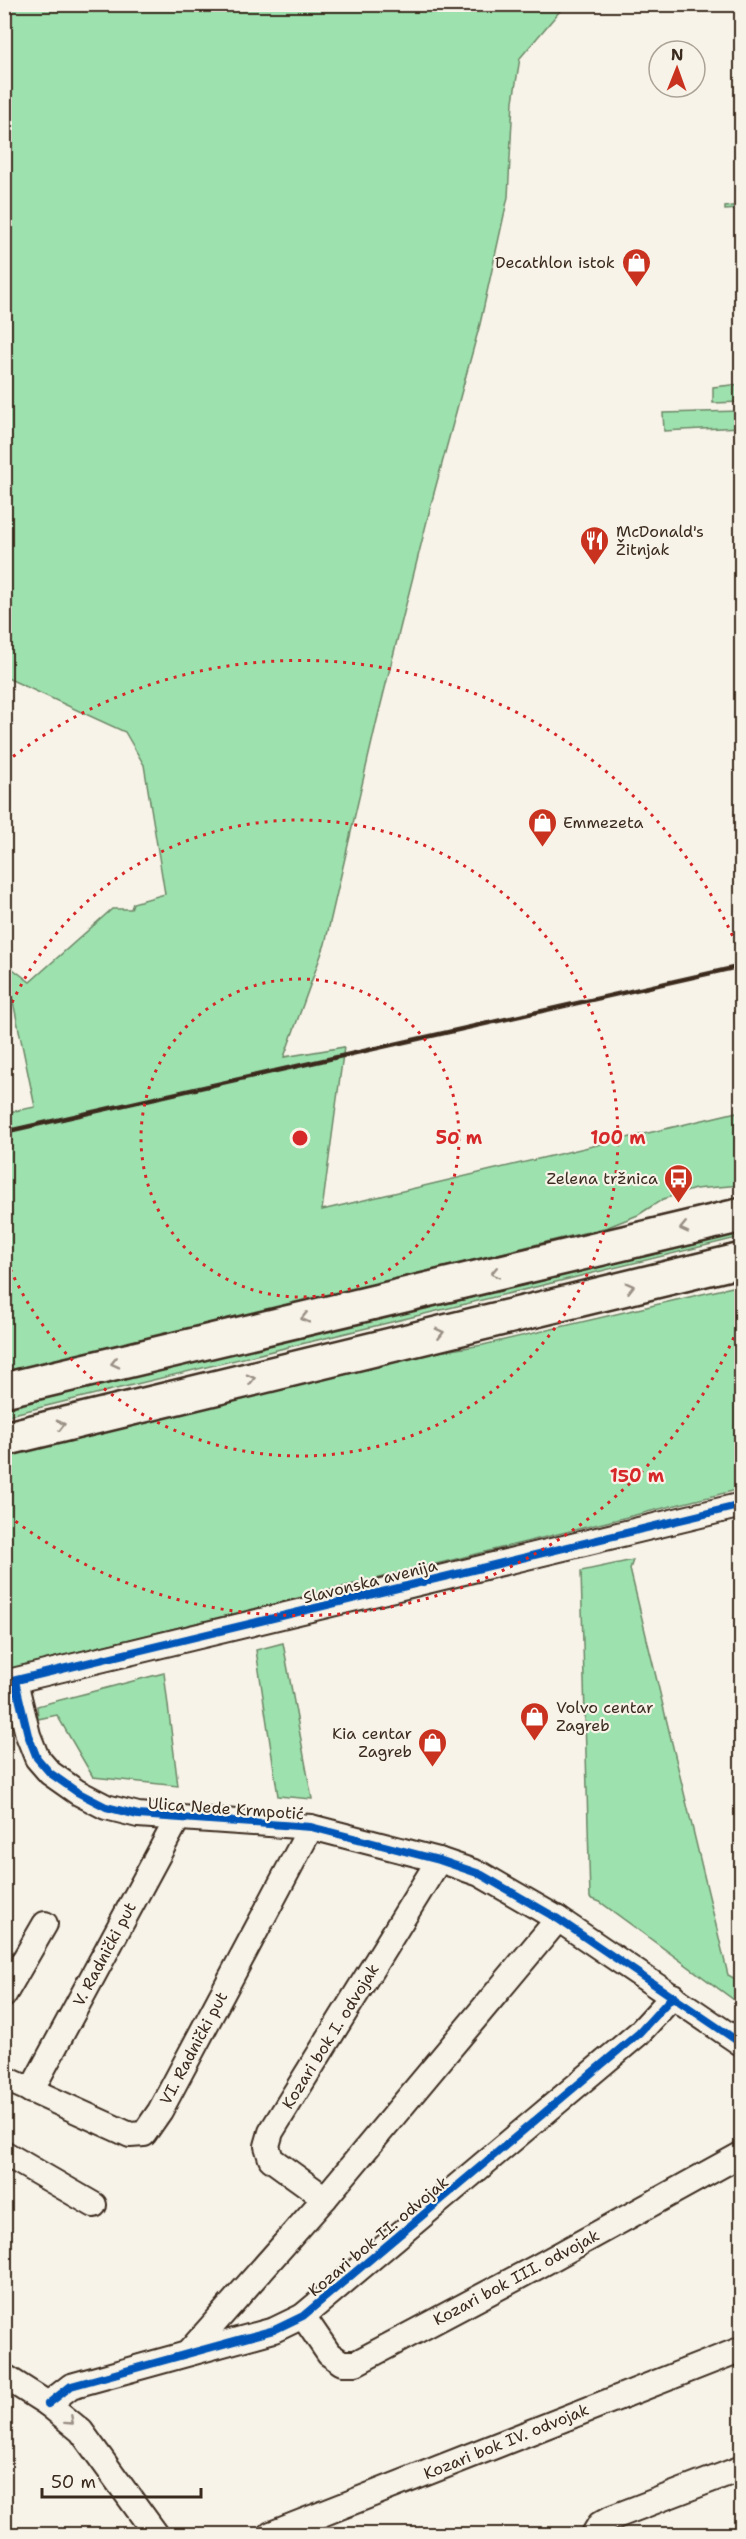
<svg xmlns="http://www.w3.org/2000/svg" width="746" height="2539" font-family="'Shantell Sans',sans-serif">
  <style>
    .green { fill: #9de2ae; stroke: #6c8666; stroke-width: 1.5 }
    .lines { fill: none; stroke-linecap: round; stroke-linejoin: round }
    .street-casing { stroke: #3b2a1e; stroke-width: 28 }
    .secondary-casing { stroke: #3b2a1e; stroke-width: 38 }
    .street { stroke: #f7f3e8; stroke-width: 24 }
    .secondary { stroke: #f7f3e8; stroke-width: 33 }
    .rail { stroke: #3b2a1e; stroke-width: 4.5 }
    .cycleway-casing { stroke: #f7f3e8; stroke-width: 11 }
    .cycleway { stroke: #0057b8; stroke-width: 8 }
    .oneway { stroke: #998e83 }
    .ring { fill: none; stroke: #d62828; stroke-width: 3; stroke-dasharray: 3 6 }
    .labels { text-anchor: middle; stroke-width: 4.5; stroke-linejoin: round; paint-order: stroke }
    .poi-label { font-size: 16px; fill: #3b2a1e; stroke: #f7f3e8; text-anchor: end }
    .street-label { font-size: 16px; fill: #3b2a1e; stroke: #f7f3e8 }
    .centre { fill: #d62828; stroke: #f7f3e8; stroke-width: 3 }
    .ring-label { font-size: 18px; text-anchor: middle; font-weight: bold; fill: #d62828; stroke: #f7f3e8; stroke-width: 4.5; stroke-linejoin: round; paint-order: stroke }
  </style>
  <rect width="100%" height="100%" fill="#f7f3e8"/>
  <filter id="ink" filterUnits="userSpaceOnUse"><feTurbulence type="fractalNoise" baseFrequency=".0167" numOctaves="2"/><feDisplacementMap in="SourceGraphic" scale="12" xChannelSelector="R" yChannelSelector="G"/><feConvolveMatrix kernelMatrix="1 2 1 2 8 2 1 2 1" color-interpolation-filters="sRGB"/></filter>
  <g filter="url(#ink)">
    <g class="green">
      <path d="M5,5h560l-45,53 -7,43 -5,96 -28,127 -46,169 -57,227 -52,224 -41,113 60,-10 -22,163 419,-99v74l-46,4 -32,10 -25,16 -30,12 -603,147v-261l30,-6 -30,-144 25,19 82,-73h19l2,-6 32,-9 -21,-129 -19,-33 -120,-55z"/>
      <path d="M741,86l1,19 -1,122v-18l-16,1v-3l15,-2 -4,-118z"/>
      <path d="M741,384v18l-28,1v-16z"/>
      <path d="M741,411l-1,16 -76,4 -1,-18z"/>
      <path d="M741,1227v10l-736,179 -1,-11z"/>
      <path d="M741,1285v204l-736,181 -1,-210 58,-25 297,-71 124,-19z"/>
      <path d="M633,1560l-3,9 98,406 13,7v23l-141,-103 -10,-4 -9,-327z"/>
      <path d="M283,1643l29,156 -34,-3 -22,-146z"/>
      <path d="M164,1673l14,113 -85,-9 -36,-62 -19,4 -1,-13z"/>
    </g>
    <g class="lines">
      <defs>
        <g id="street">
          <path d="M15,1681l13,54 9,23 13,15 27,19 29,15 32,8 173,12 128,33 41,14 78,45 184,125"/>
          <path d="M4,1683l738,-178"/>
          <path d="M4,1995l41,-71"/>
          <path d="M4,2078l126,57 14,-1 16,-23 151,-284"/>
          <path d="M31,2091l147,-273"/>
          <path d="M4,2153l90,52"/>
          <path d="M325,2198l-54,-39 -4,-13 4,-14 168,-272"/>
          <path d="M303,2316l26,38 13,9h14l181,-96 205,-113"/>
          <path d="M188,2353l137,-155 233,-279"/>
          <path d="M4,2376l44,28 33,27 75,103"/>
          <path d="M48,2404l23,-18 203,-56 29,-14 336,-283 34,-37"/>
          <path d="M271,2534l471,-185"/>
          <path d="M594,2534l6,-10 11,-6 131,-50"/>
        </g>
        <g id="secondary">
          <path d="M4,1390l738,-175"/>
          <path d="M4,1439l738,-179"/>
        </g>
      </defs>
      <use href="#street" class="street-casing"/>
      <use href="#secondary" class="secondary-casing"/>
      <use href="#street" class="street"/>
      <use href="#secondary" class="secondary"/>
      <path class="rail" d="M4,1132l738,-166"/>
      <defs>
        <g id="cycleway">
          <path d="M15,1681l13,54 9,23 13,15 27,19 29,15 32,8 173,12 128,33 41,14 78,45 184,125"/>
          <path d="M4,1683l738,-178"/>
          <path d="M48,2404l23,-18 203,-56 29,-14 336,-283 34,-37"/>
        </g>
      </defs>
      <use href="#cycleway" class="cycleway-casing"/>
      <use href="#cycleway" class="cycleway"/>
    </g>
    <defs><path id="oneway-chevron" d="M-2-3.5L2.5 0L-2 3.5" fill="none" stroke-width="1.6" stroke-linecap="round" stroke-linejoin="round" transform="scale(1.5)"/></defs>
    <g class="oneway">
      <use href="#oneway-chevron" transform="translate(684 1228) rotate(167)"/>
      <use href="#oneway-chevron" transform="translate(495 1273) rotate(167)"/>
      <use href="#oneway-chevron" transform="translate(630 1287) rotate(-14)"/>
      <use href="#oneway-chevron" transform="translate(305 1318) rotate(167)"/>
      <use href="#oneway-chevron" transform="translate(440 1333) rotate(-14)"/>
      <use href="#oneway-chevron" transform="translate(115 1363) rotate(167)"/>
      <use href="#oneway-chevron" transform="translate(251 1379) rotate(-14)"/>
      <use href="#oneway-chevron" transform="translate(61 1425) rotate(-14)"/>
      <use href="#oneway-chevron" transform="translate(70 2421) rotate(42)"/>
    </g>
  </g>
  <g class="ring">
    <circle cx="300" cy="1138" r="159"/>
    <path d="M5 1019A318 318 0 1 1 5 1257"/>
    <path d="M741 1321A477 477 0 0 1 6 1514M6 762A477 477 0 0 1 741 955"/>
  </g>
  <defs>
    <symbol id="shop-pin" viewBox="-11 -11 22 30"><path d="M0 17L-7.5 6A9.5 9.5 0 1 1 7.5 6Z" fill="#c8321e" stroke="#f7f3e8"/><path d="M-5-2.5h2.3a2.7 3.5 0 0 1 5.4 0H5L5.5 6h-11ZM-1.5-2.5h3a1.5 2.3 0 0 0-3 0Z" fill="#fff"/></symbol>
    <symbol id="restaurant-pin" viewBox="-11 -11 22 30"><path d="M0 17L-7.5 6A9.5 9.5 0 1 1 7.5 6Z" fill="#c8321e" stroke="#f7f3e8"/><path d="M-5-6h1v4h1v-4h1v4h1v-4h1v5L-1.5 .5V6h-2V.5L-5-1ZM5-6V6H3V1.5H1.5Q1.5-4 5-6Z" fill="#fff"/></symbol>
    <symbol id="bus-pin" viewBox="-11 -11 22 30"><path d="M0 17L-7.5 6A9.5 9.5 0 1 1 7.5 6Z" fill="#c8321e" stroke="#f7f3e8"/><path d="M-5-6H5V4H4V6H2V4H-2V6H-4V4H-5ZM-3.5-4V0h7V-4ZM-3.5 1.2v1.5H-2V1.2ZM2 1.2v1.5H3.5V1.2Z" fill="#fff"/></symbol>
  </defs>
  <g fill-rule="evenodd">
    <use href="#shop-pin" x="620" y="246" width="33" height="45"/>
    <use href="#restaurant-pin" x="578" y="524" width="33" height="45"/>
    <use href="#shop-pin" x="526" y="806" width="33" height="45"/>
    <use href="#bus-pin" x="662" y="1162" width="33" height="45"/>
    <use href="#shop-pin" x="518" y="1700" width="33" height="45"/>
    <use href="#shop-pin" x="416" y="1726" width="33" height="45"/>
  </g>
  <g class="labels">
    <g class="poi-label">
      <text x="615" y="268">Decathlon istok</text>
      <text x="616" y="537" text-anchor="start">McDonald's<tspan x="616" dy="18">Žitnjak</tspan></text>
      <text x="563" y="828" text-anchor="start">Emmezeta</text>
      <text x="658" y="1184">Zelena tržnica</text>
      <text x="556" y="1713" text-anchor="start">Volvo centar<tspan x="556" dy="18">Zagreb</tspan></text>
      <text x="412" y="1739">Kia centar<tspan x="412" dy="18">Zagreb</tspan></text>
    </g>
    <g class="street-label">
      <text transform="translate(370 1581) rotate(-14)" y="6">Slavonska avenija</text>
      <text transform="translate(226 1808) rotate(4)" y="6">Ulica Nede Krmpotić</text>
      <text transform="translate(104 1954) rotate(-62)" y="6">V. Radnički put</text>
      <text transform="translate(330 2036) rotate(-58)" y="6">Kozari bok I. odvojak</text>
      <text transform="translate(193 2048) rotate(-62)" y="6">VI. Radnički put</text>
      <text transform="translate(378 2236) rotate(-40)" y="6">Kozari bok II. odvojak</text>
      <text transform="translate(516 2277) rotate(-28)" y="6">Kozari bok III. odvojak</text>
      <text transform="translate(506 2441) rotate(-22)" y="6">Kozari bok IV. odvojak</text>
    </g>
  </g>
  <circle cx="300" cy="1138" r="9" class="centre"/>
  <g class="ring-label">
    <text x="459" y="1144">50 m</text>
    <text x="618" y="1144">100 m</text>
    <text x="637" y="1482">150 m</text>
  </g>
  <rect width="746" height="2539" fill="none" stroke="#f7f3e8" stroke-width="24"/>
  <rect x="12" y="12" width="722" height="2515" fill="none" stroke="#3b2a1e" stroke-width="2" filter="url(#ink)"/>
  <g transform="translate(677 69) rotate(1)"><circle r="28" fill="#f7f3e8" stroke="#aca397" stroke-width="1.5"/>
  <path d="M0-4.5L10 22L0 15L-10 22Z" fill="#c8321e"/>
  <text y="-9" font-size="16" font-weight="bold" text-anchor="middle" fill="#3b2a1e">N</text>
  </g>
  <path d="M42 2488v9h159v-9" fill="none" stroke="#3b2a1e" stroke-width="3"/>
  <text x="51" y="2488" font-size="18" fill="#3b2a1e" stroke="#f7f3e8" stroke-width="4.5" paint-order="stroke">50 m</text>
</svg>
